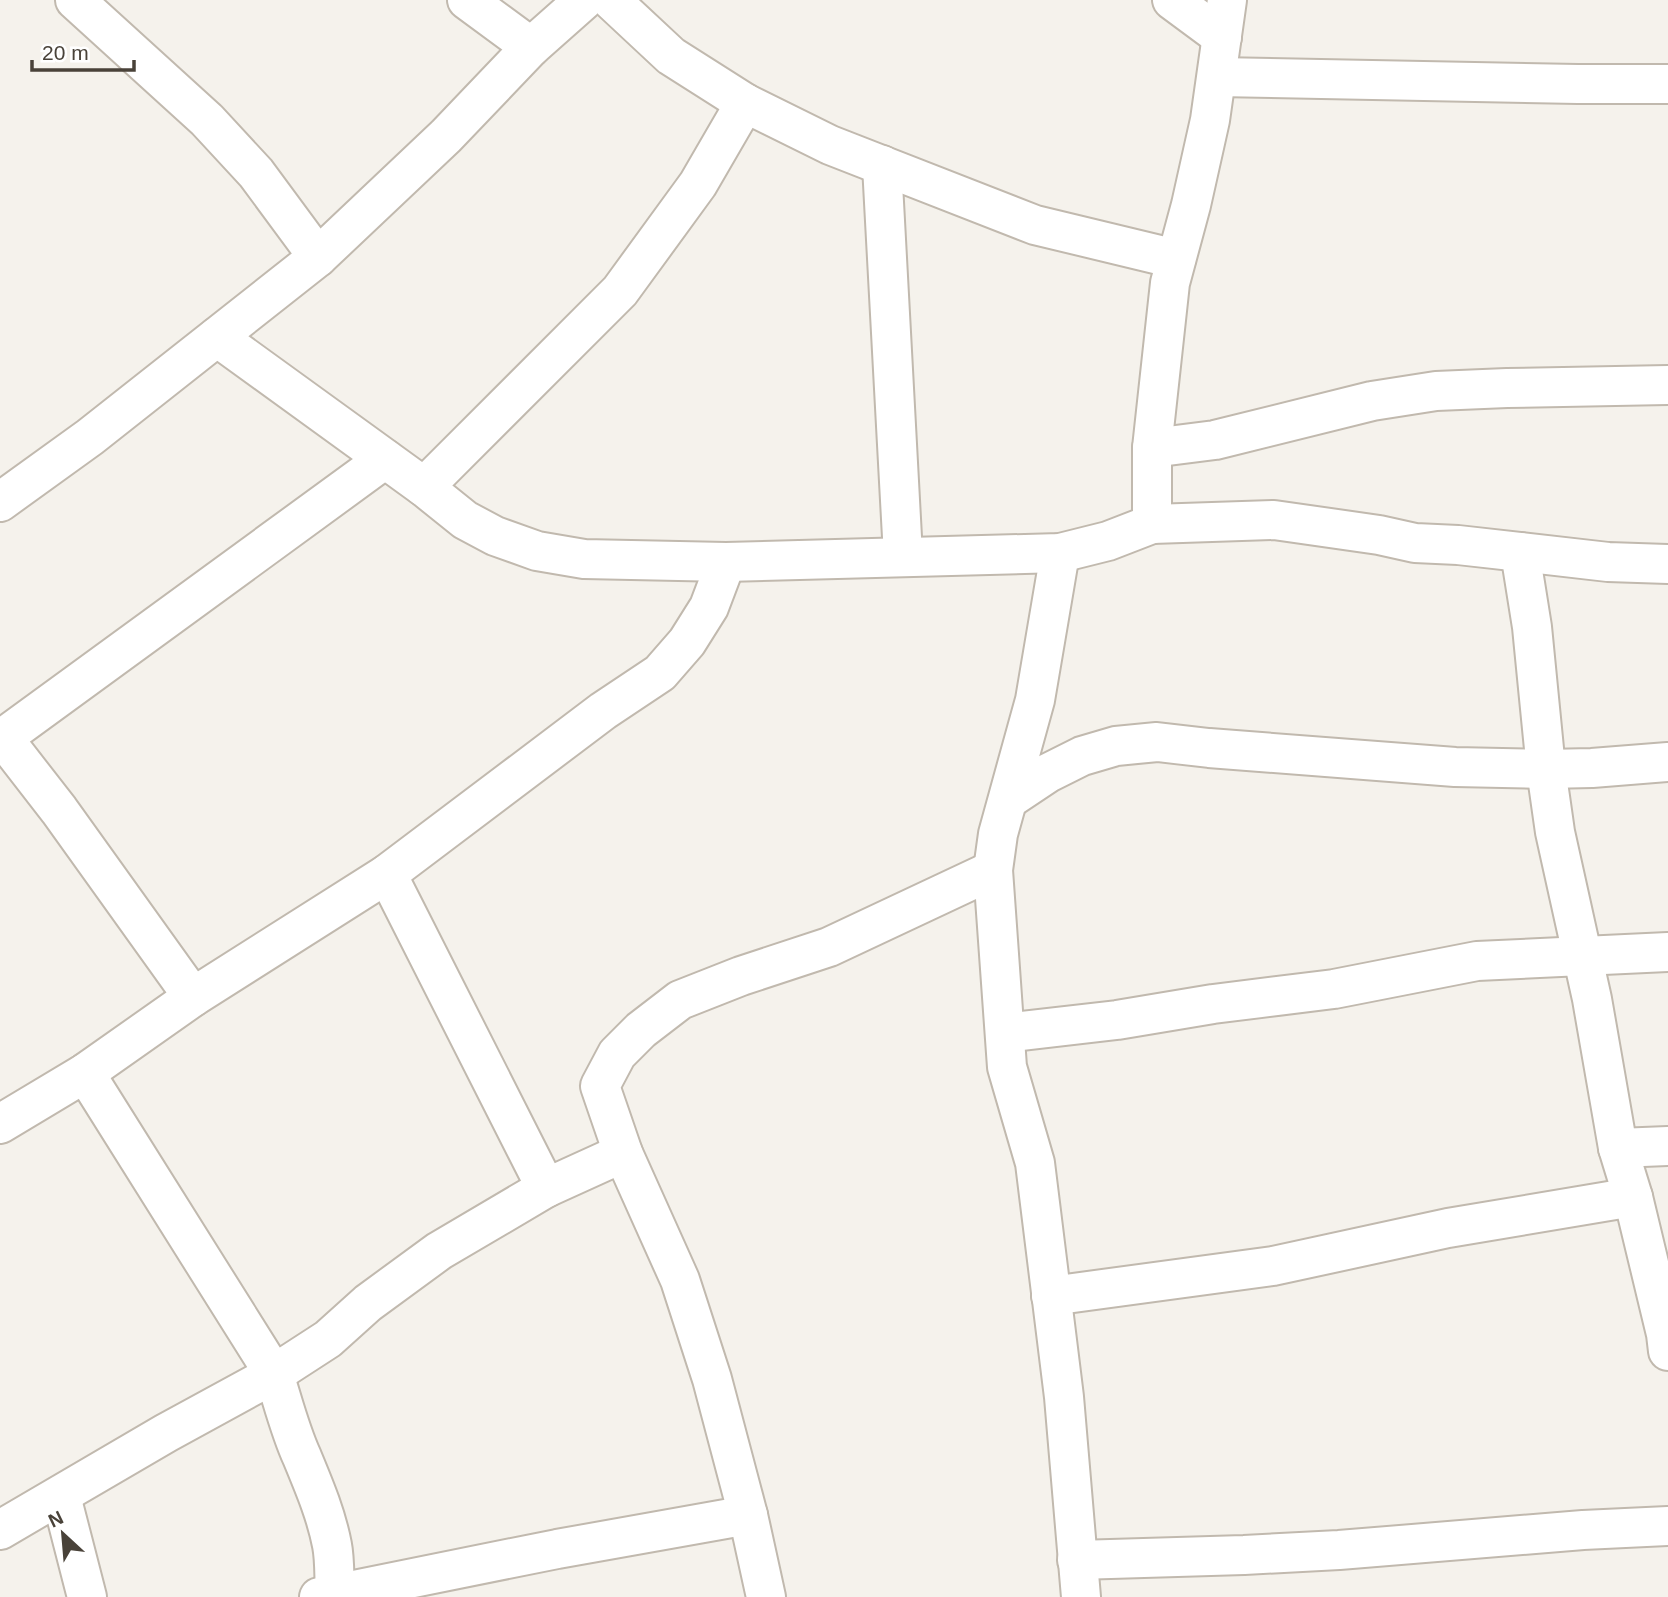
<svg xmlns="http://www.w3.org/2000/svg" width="1668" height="1597" font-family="Helvetica,sans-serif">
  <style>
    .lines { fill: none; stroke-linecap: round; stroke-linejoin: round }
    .minor-casing { stroke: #c1b9ae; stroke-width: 42 }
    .minor { stroke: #fff; stroke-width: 38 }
  </style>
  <rect width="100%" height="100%" fill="#f5f2ec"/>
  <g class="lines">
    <defs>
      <g id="minor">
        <path d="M75,0l132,120 49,53 62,84"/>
        <path d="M467,0l64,47"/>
        <path d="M611,0l60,56 74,47 85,42 205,80 141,34"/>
        <path d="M1172,0l50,37"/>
        <path d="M1217,77l361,7h90"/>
        <path d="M882,165l21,391"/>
        <path d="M217,337l207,150 41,33 30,16 42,15 47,8 142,3 334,-9 48,-12 44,-17v-76l18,-165 21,-78 19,-85 17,-120"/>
        <path d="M1152,448l63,-8 157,-39 64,-10 71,-3 161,-3"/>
        <path d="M424,487l196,-196 78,-107 47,-81"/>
        <path d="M0,502l90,-65 228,-180 128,-121 85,-89 53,-47"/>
        <path d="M1152,524l122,-4 105,15 36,8 43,2 150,17 60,2"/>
        <path d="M1520,552l12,75 14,142 9,63 37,167 26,149 15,49 33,137 2,17"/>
        <path d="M1060,553l-25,147 -37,134 -5,36 14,197 28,96 29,234 17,200"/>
        <path d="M3,738l56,72 134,187"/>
        <path d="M0,740l385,-281"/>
        <path d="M1009,799l39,-26 34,-17 34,-10 41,-4 52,6 246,19 91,2 46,-1 76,-6"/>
        <path d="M387,874l159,314"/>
        <path d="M1005,1033l112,-13 96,-16 121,-15 143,-28 191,-9"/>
        <path d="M85,1073l189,301c9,28 16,57 28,83 12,29 24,57 30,88 3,15 2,33 3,49"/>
        <path d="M0,1124l85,-51 108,-76 194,-123 216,-163 57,-38 27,-31 22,-35 17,-45"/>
        <path d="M1618,1148l50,-2"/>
        <path d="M1051,1296l222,-30 175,-38 185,-31"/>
        <path d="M61,1496l26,101"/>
        <path d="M0,1530l166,-97 108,-59 54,-35 40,-36 71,-52 107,-63 77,-35"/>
        <path d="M1077,1560l167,-5 95,-5 244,-20 85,-4"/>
        <path d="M319,1597l238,-48 191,-34"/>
        <path d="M766,1597l-18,-82 -36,-136 -32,-99 -57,-127 -23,-67 17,-32 24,-24 39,-30 61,-24 88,-29 164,-77"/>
      </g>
    </defs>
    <use href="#minor" class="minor-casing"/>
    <use href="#minor" class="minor"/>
  </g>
  <g transform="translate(63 1534) rotate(334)" stroke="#ffffff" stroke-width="5" paint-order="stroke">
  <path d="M0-5L12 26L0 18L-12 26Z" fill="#494239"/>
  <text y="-10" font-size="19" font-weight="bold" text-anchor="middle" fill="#494239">N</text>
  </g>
  <path d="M32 60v10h102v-10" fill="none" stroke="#494239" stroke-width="3.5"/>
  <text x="42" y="60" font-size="21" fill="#494239" stroke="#ffffff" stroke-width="5" paint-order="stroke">20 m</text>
</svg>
